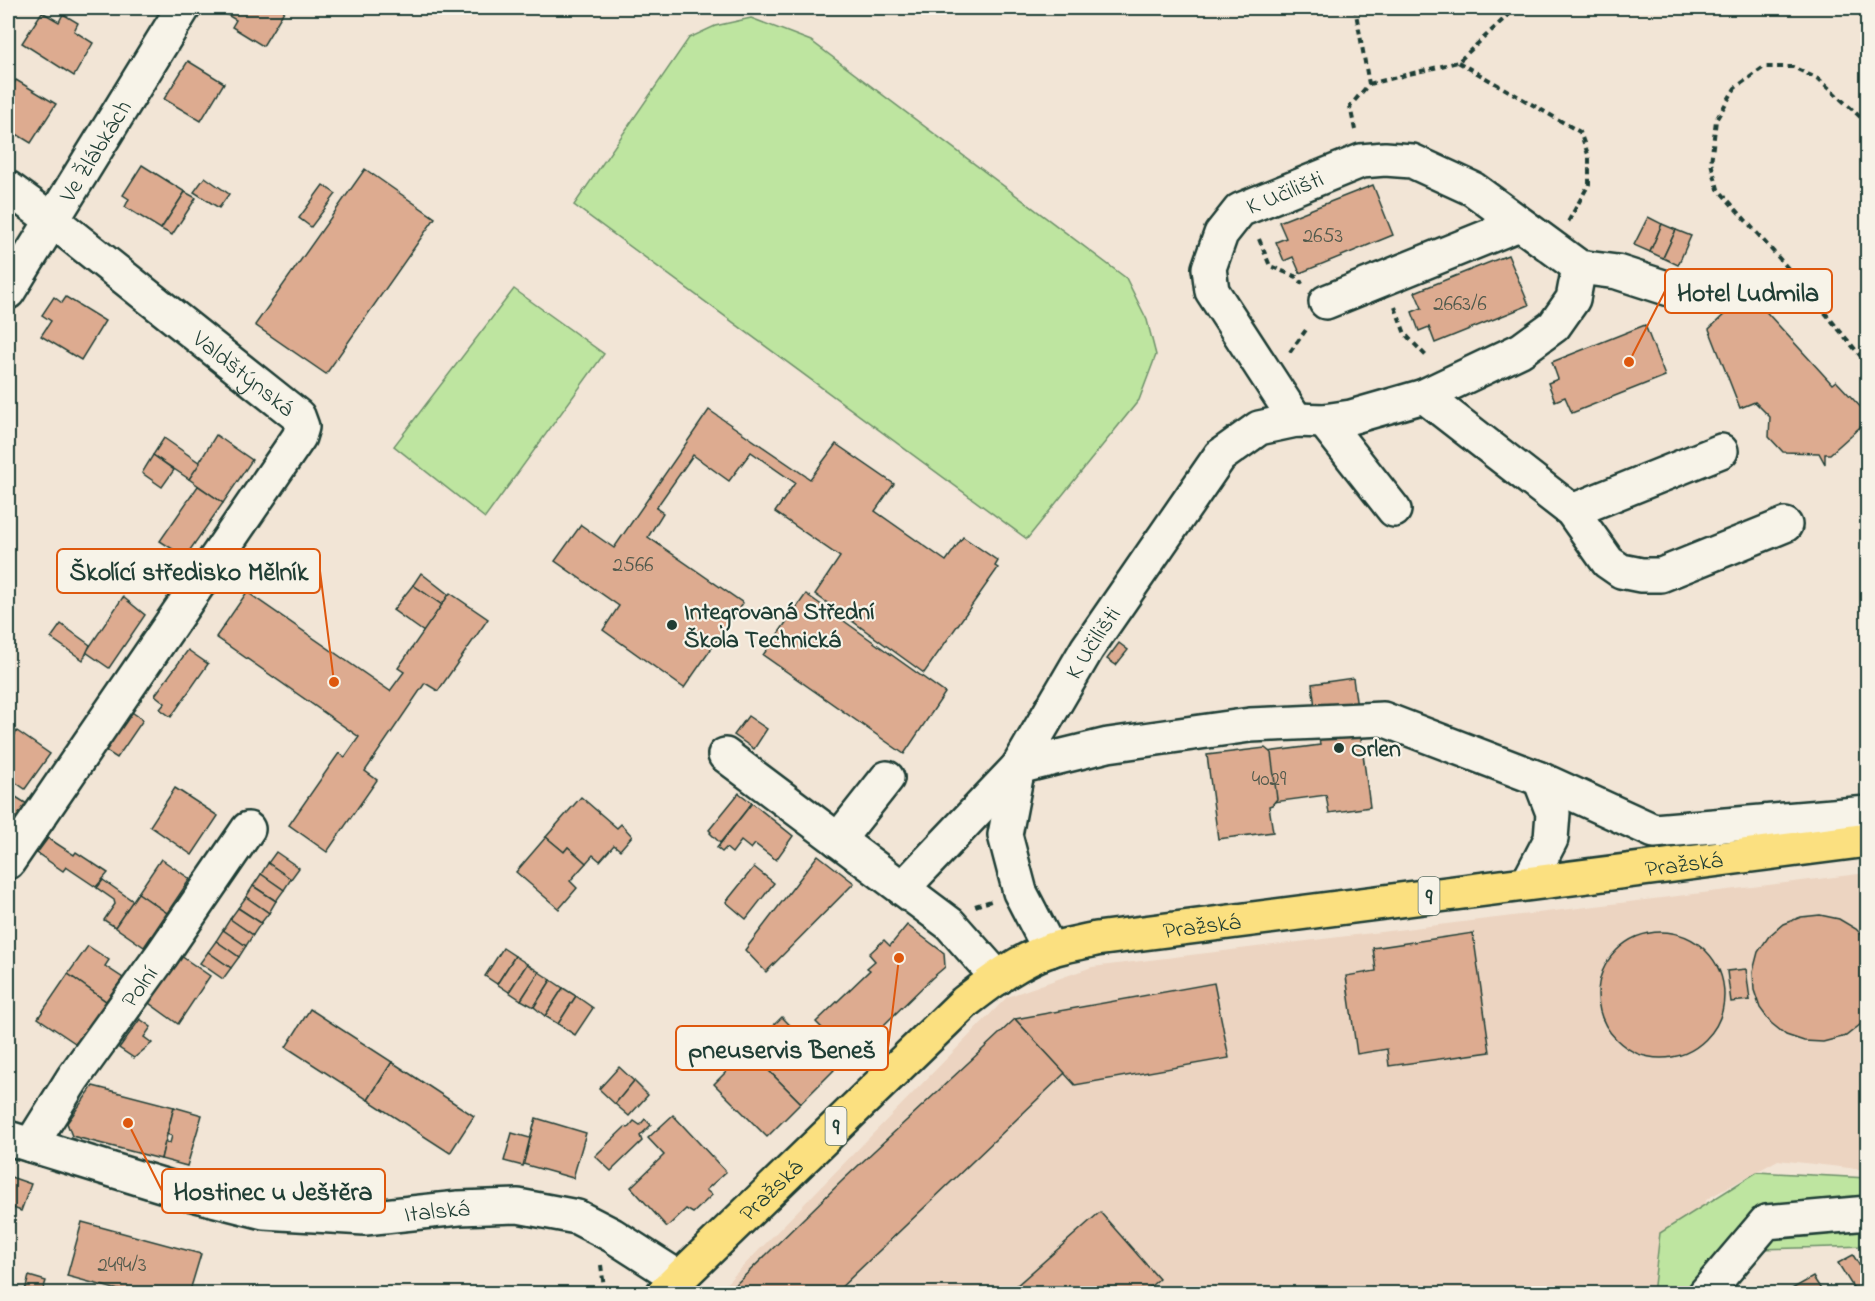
<svg xmlns="http://www.w3.org/2000/svg" width="1875" height="1301" font-family="'Indie Flower',sans-serif">
  <style>
    .built { fill: #ecd4c1 }
    .green { fill: #bee5a0; stroke: #6e916a; stroke-width: 1.5 }
    .building { fill: #ddab90; stroke: #1f3d34; stroke-width: 1.5 }
    .lines { fill: none; stroke-linecap: round; stroke-linejoin: round }
    .minor-casing { stroke: #1f3d34; stroke-width: 38 }
    .major-casing { stroke: #1f3d34; stroke-width: 38 }
    .path { stroke: #1f3d34; stroke-width: 4; stroke-dasharray: 6 4.5; stroke-linecap: butt }
    .minor { stroke: #f7f3e8; stroke-width: 33 }
    .major { stroke: #fbe080; stroke-width: 33 }
    .poi-dot { fill: #1f3d34; stroke: #f7f3e8; stroke-width: 2 }
    .labels { text-anchor: middle; stroke-width: 4.5; stroke-linejoin: round; paint-order: stroke }
    .number-label { font-size: 21px; fill: #4e584b }
    .shield { fill: #f7f3e8; stroke: #60746a; stroke-width: 1.5 }
    .shield-label { font-size: 22px; font-weight: bold; fill: #1f3d34 }
    .street-label { font-size: 24px; fill: #1f3d34; stroke: #f7f3e8 }
    .poi-label { font-size: 24px; font-weight: bold; fill: #1f3d34; stroke: #f7f3e8; text-anchor: start }
    .leader { fill: none; stroke: #de580e; stroke-width: 2 }
    .callout-dot { fill: #de580e; stroke: #f7f3e8; stroke-width: 2 }
    .callout { fill: #f7f3e8; stroke: #de580e; stroke-width: 2 }
    .callout-label { font-size: 26px; text-anchor: middle; font-weight: bold; fill: #1f3d34 }
  </style>
  <rect width="100%" height="100%" fill="#f2e5d6"/>
  <filter id="ink" filterUnits="userSpaceOnUse"><feTurbulence type="fractalNoise" baseFrequency=".0167" numOctaves="2"/><feDisplacementMap in="SourceGraphic" scale="12" xChannelSelector="R" yChannelSelector="G"/><feConvolveMatrix kernelMatrix="1 2 1 2 8 2 1 2 1" color-interpolation-filters="sRGB"/></filter>
  <g filter="url(#ink)">
    <path class="built" d="M1867,873v297l-89,-10 -71,39 -40,94 -951,1 291,-297 85,-30z"/>
    <g class="green">
      <path d="M751,18l60,23 315,237 21,42 9,35 -17,45 -112,139 -453,-334 115,-167 26,-12z"/>
      <path d="M514,289l90,65 -119,164 -91,-72z"/>
      <path d="M1757,1172l110,6v68l-107,3 -81,44 -26,1 7,-61z"/>
    </g>
    <g class="building">
      <path d="M221,8h65l-23,38 -31,-19 4,-7 -17,-10z"/>
      <path d="M42,12l17,10 4,-8 15,9 -4,8 19,12 -19,33 -52,-33z"/>
      <path d="M188,61l36,22 -23,38 -37,-22z"/>
      <path d="M16,80l40,24 -25,39 -23,-14v-35z"/>
      <path d="M142,165l43,27 -24,37 -36,-22 4,-8 -6,-4z"/>
      <path d="M365,169l70,49 -109,156 -71,-49z"/>
      <path d="M205,177l24,17 -10,14 -25,-16z"/>
      <path d="M323,185l13,9 -25,33 -12,-9z"/>
      <path d="M1373,185l20,50 -93,38 -7,-16 -9,4 -8,-19 10,-4 -7,-16z"/>
      <path d="M185,192l11,6 -24,37 -11,-6z"/>
      <path d="M1648,217l14,7 -12,28 -16,-7z"/>
      <path d="M1662,224l14,6 -13,28 -13,-6z"/>
      <path d="M1676,230l15,6 -13,29 -15,-7z"/>
      <path d="M1508,255l21,50 -94,38 -6,-16 -10,4 -7,-19 10,-4 -7,-16z"/>
      <path d="M1748,292l84,92 4,-3 32,34v5l-38,34h-5v10l-6,-11 -36,-1 -14,-15 1,-20 -15,-15 -15,6 -31,-79z"/>
      <path d="M54,297l8,6 4,-6 39,24 -24,39 -40,-24 10,-15 -9,-6z"/>
      <path d="M1645,325l20,51 -93,37 -7,-16 -10,4 -7,-18 10,-4 -6,-17z"/>
      <path d="M709,410l101,69 26,-35 58,40 -19,27 71,50 17,-24 35,24 -3,5 3,2 -74,105 -109,-79 25,-37 -65,-45 20,-29 -44,-31 -22,29 -36,-26 -37,53 7,5 -15,24 95,66 -59,85 -81,-58 16,-24 -64,-45 26,-36 33,23z"/>
      <path d="M216,435l36,25 -29,43 -34,-24z"/>
      <path d="M164,438l36,25 -11,16 -36,-24z"/>
      <path d="M153,455l21,15 -12,17 -20,-14z"/>
      <path d="M198,486l25,17 -38,54 -25,-16z"/>
      <path d="M421,573l28,22 -7,10 -29,-20z"/>
      <path d="M413,585l29,20 -18,27 -31,-22z"/>
      <path d="M247,592l143,99 14,-19 -6,-4 52,-75 38,26 -50,72 -13,-8 -60,88 12,9 -50,72 -38,-27 50,-72 6,4 14,-20 -143,-100z"/>
      <path d="M806,594l139,99 -41,61 -141,-99z"/>
      <path d="M123,597l22,18 -36,53 -23,-16z"/>
      <path d="M61,624l29,21 -7,15 -32,-22z"/>
      <path d="M1119,643l9,7 -12,15 -9,-6z"/>
      <path d="M188,650l20,14 -37,53 -11,-8 5,-6 -10,-8z"/>
      <path d="M1353,678l17,129 -41,6 -3,-18 -52,7 -7,-50 53,-7 -8,-61z"/>
      <path d="M129,710l14,10 -26,38 -14,-9z"/>
      <path d="M748,716l19,13 -13,20 -20,-14z"/>
      <path d="M17,731l33,23 -25,35 -17,-12v-31z"/>
      <path d="M1265,748l6,5 6,46 -5,6 -3,1 4,26 -55,7 -11,-84z"/>
      <path d="M175,788l43,28 -26,39 -42,-29z"/>
      <path d="M8,792l19,12 -19,26z"/>
      <path d="M739,793l13,10 -32,40 -10,-10 1,-1 -2,-2z"/>
      <path d="M581,797l36,31 4,-4 11,12 -12,14 -6,-5 -14,16 -7,-6 -7,8 -18,-16 -4,5 -18,-15z"/>
      <path d="M752,803l41,33 -17,24 -21,-16 -4,5 -10,-8 -9,12 -6,-5 -4,4 -5,-4z"/>
      <path d="M546,837l18,15 4,-5 18,16 -16,18 7,7 -18,21 -43,-37z"/>
      <path d="M48,838l26,17 2,-3 32,21 -12,14 -30,-20 -3,4 -26,-18z"/>
      <path d="M276,852l23,16 -8,11 -23,-16z"/>
      <path d="M818,855l36,28 -88,89 -21,-22z"/>
      <path d="M161,859l29,20 -23,34 -29,-20z"/>
      <path d="M268,863l23,16 -7,11 -23,-16z"/>
      <path d="M754,867l20,16 -28,36 -20,-17z"/>
      <path d="M261,874l23,16 -8,11 -23,-15z"/>
      <path d="M103,880l30,21 -18,26 -11,-7 11,-16 -1,-4 -17,-12z"/>
      <path d="M253,886l23,15 -7,12 -23,-16z"/>
      <path d="M138,893l29,20 -23,34 -29,-20z"/>
      <path d="M246,897l23,16 -8,10 -23,-15z"/>
      <path d="M238,908l23,15 -8,12 -23,-16z"/>
      <path d="M1820,915l19,4 17,10 12,12v75l-7,8 -15,12 -23,6 -19,-1 -18,-6 -15,-12 -11,-15 -6,-18 -1,-19 5,-19 11,-16 14,-12 18,-7z"/>
      <path d="M230,919l23,16 -7,11 -23,-16z"/>
      <path d="M907,925l37,28 1,14 -13,11 -81,79 -35,-35 54,-52 -3,-2 8,-7 -6,-7 15,-14 6,6z"/>
      <path d="M223,930l23,16 -7,11 -23,-16z"/>
      <circle cx="1661" cy="995" r="63"/>
      <path d="M1473,933l17,119 -101,14 -2,-17 -30,5 -11,-78 30,-5 -3,-23z"/>
      <path d="M216,941l23,16 -8,11 -23,-16z"/>
      <path d="M88,946l21,14 -4,6 18,12 -17,23 -38,-27z"/>
      <path d="M503,948l12,8 -18,28 -12,-8z"/>
      <path d="M208,952l23,16 -8,11 -23,-16z"/>
      <path d="M181,956l29,20 -32,48 -29,-21z"/>
      <path d="M515,956l12,8 -18,28 -12,-8z"/>
      <path d="M527,964l12,8 -18,28 -12,-8z"/>
      <path d="M1746,969l4,31 -19,2 -4,-31z"/>
      <path d="M539,972l12,8 -17,27 -13,-7z"/>
      <path d="M68,974l39,28 -29,43 -40,-27z"/>
      <path d="M551,980l12,8 -18,28 -11,-9z"/>
      <path d="M1214,983l15,75 -154,27 -60,-66z"/>
      <path d="M563,988l13,8 -18,28 -13,-8z"/>
      <path d="M576,996l17,12 -18,27 -17,-11z"/>
      <path d="M310,1009l82,53 -24,38 -82,-53z"/>
      <path d="M782,1017l52,53 -33,33 -53,-53z"/>
      <path d="M140,1019l11,8 -7,10 8,6 -18,15 -15,-10z"/>
      <path d="M1015,1019l50,54 -231,221h-108l118,-115z"/>
      <path d="M748,1050l53,53 -34,34 -53,-53z"/>
      <path d="M392,1062l82,54 -24,37 -82,-53z"/>
      <path d="M619,1067l15,14 -19,23 -16,-15z"/>
      <path d="M634,1081l14,14 -19,21 -14,-12z"/>
      <path d="M93,1086l81,21 -13,52 -89,-23 -5,-13z"/>
      <path d="M174,1107l28,8 -15,51 -26,-7 4,-17 5,1 2,-7 -5,-2z"/>
      <path d="M673,1115l53,57 -20,18 6,5 -19,18 -7,-4 -19,18 -36,-40 33,-32 -16,-17z"/>
      <path d="M536,1118l50,15 -13,45 -50,-14z"/>
      <path d="M645,1119l6,6 -11,11 2,5 -31,30 -16,-15 30,-29 3,1 6,-7 6,4z"/>
      <path d="M512,1133l18,5 -7,28 -19,-5z"/>
      <path d="M8,1176l23,8 -10,27 -13,-5z"/>
      <path d="M1100,1212l59,67 -17,15h-135z"/>
      <path d="M82,1222l119,32 -12,40h-56l-66,-18z"/>
      <path d="M1853,1255l15,24v6l-12,7 -18,-29z"/>
      <path d="M29,1276l17,5 -4,13h-18z"/>
      <path d="M1813,1277l11,17h-41z"/>
    </g>
    <g class="lines">
      <defs>
        <g id="minor">
          <path id="s1" d="M8,188l44,32 246,196 4,11 -3,10 -291,425"/>
          <path id="s2" d="M8,292l175,-284"/>
          <path d="M1326,302l193,-78"/>
          <path d="M1424,396l148,115 36,51 13,9 20,4h20l124,-50"/>
          <path id="s3" d="M1296,420l-84,-129 -3,-23 12,-34 19,-24 121,-49 24,-2 27,2 61,28 106,78 38,5 65,21"/>
          <path d="M1324,421l70,89"/>
          <path d="M1572,511l149,-60"/>
          <path d="M725,755l225,169 48,54"/>
          <path d="M1018,767l90,-22 142,-20 133,-6 157,60 114,52 214,-18"/>
          <path d="M1018,767l-13,68 15,57 30,58"/>
          <path d="M838,840l49,-62"/>
          <path d="M1528,883l23,-44 2,-26 -13,-34"/>
          <path id="s4" d="M903,888l115,-121 69,-118 133,-193 39,-28 37,-8 28,1 27,-4 73,-21 97,-46 33,-24 19,-27 6,-32"/>
          <path id="s5" d="M8,1138l173,53 83,21 101,6 94,-10 59,-2 59,11 35,18 67,43"/>
          <path id="s6" d="M31,1145l42,-67 88,-122 87,-127"/>
          <path d="M1705,1294l61,-72 102,-9"/>
        </g>
        <g id="major">
          <path id="s7" d="M663,1294l302,-292c26,-20 53,-41 85,-52 14,-5 30,-7 46,-11l772,-99"/>
        </g>
      </defs>
      <use href="#minor" class="minor-casing"/>
      <use href="#major" class="major-casing"/>
      <g class="path">
        <path d="M1458,62l122,70 9,25v27l-21,38"/>
        <path d="M1369,84l89,-22 49,-46 5,-8"/>
        <path d="M1868,124l-48,-44 -27,-13h-29l-29,21 -19,32 -5,43 7,26 75,85 75,91"/>
        <path d="M1355,130l-5,-24 19,-22 -14,-76"/>
        <path d="M1259,239l11,27 29,12 3,6"/>
        <path d="M1395,307l10,27 23,24"/>
        <path d="M1290,352l18,-25"/>
        <path d="M975,906l16,-5"/>
        <path d="M601,1265l3,22 -3,7"/>
      </g>
      <use href="#minor" class="minor"/>
      <use href="#major" class="major"/>
    </g>
  </g>
  <g class="poi-dot">
    <circle cx="672" cy="625" r="6"/>
    <circle cx="1339" cy="748" r="6"/>
  </g>
  <g class="labels">
    <g class="number-label">
      <text x="1323" y="242">2653</text>
      <text x="1460" y="310">2663/6</text>
      <text x="633" y="571">2566</text>
      <text x="1269" y="785">4029</text>
      <text x="122" y="1271">2494/3</text>
    </g>
    <g class="shield">
      <rect x="1418.5" y="877" width="21" height="38" rx="4.5"/>
      <rect x="825.5" y="1107" width="21" height="38" rx="4.5"/>
    </g>
    <g class="shield-label">
      <text x="1429" y="904">9</text>
      <text x="836" y="1134">9</text>
    </g>
    <g class="street-label">
      <text dy="8" stroke="none"><textPath href="#s2" startOffset="166">Ve Žlábkách</textPath></text>
      <text dy="8" stroke="none"><textPath href="#s3" startOffset="292">K Učilišti</textPath></text>
      <text dy="8" stroke="none"><textPath href="#s1" startOffset="300">Valdštýnská</textPath></text>
      <text dy="8" stroke="none"><textPath href="#s4" startOffset="312">K Učilišti</textPath></text>
      <text dy="8" stroke="none"><textPath href="#s7" startOffset="1160">Pražská</textPath></text>
      <text dy="8" stroke="none"><textPath href="#s7" startOffset="674">Pražská</textPath></text>
      <text dy="8" stroke="none"><textPath href="#s6" startOffset="192">Polní</textPath></text>
      <text dy="8" stroke="none"><textPath href="#s7" startOffset="150">Pražská</textPath></text>
      <text dy="8" stroke="none"><textPath href="#s5" startOffset="440">Italská</textPath></text>
    </g>
    <g class="poi-label">
      <text x="684" y="619">Integrovaná Střední<tspan x="684" dy="28">Škola Technická</tspan></text>
      <text x="1351" y="756">Orlen</text>
    </g>
  </g>
  <path class="leader" d="M1629 362L1665 291M334 682L320 571M899 958L888 1048M128 1123L162 1191"/>
  <g class="callout-dot">
    <circle cx="1629" cy="362" r="6"/>
    <circle cx="334" cy="682" r="6"/>
    <circle cx="899" cy="958" r="6"/>
    <circle cx="128" cy="1123" r="6"/>
  </g>
  <g class="callout">
    <rect x="1665" y="269" width="167" height="44" rx="6"/>
    <rect x="57" y="549" width="263" height="44" rx="6"/>
    <rect x="676" y="1026" width="212" height="44" rx="6"/>
    <rect x="162" y="1169" width="223" height="44" rx="6"/>
  </g>
  <g class="callout-label">
    <text x="1748" y="301">Hotel Ludmila</text>
    <text x="189" y="580">Školící středisko Mělník</text>
    <text x="782" y="1058">pneuservis Beneš</text>
    <text x="273" y="1200">Hostinec u Ještěra</text>
  </g>
  <rect width="1875" height="1301" fill="none" stroke="#f7f3e8" stroke-width="30"/>
  <rect x="15" y="15" width="1845" height="1271" fill="none" stroke="#1f3d34" stroke-width="2" filter="url(#ink)"/>
</svg>
